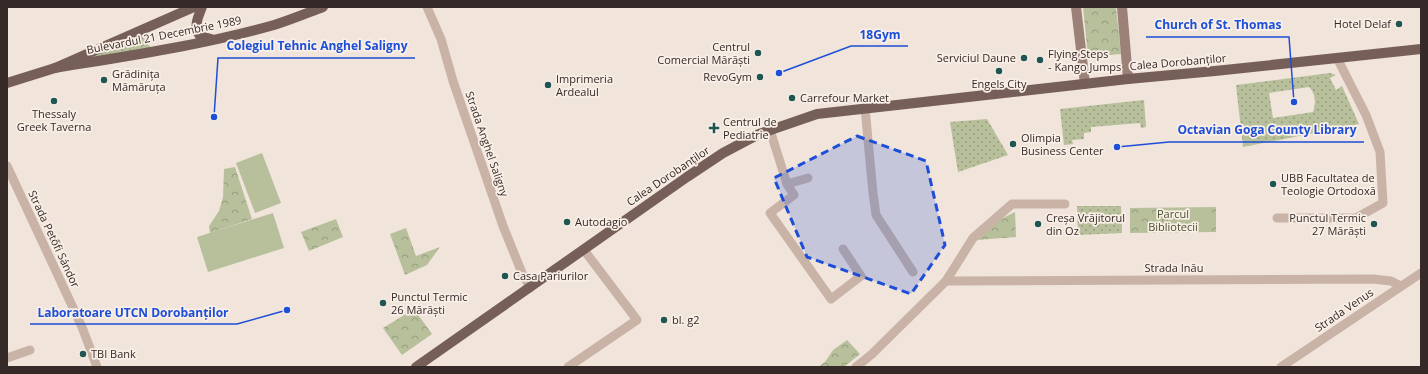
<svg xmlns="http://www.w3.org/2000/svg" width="1428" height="374" font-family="'Open Sans',sans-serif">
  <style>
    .grass { fill: url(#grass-dots); fill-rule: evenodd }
    .park { fill: url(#park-crowns) }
    .pitch { fill: #b7c09b }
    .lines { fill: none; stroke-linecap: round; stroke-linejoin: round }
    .street { stroke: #c9b3a7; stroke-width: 9 }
    .secondary { stroke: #9c8178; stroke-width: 10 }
    .primary { stroke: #775f59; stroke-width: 10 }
    .marked { fill: #1d4ed8; fill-opacity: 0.2; stroke: #1d4ed8; stroke-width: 3; stroke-dasharray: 8 5; stroke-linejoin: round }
    .poi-dot { fill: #1e5653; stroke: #f9efe7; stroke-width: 1.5 }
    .labels { text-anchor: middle; stroke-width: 3.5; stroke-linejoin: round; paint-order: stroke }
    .poi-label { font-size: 11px; fill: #352a27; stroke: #f9efe7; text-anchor: start }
    .street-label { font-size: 11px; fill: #352a27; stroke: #f9efe7 }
    .park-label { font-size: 11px; fill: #49532c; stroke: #f9efe7 }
    .leader { fill: none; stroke: #1d4ed8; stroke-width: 1.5 }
    .callout-dot { fill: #1d4ed8; stroke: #f9efe7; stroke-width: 1.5 }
    .callout-label { font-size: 12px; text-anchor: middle; font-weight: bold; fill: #1d4ed8; stroke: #f9efe7; stroke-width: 3.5; stroke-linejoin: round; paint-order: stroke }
  </style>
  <defs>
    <pattern id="grass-dots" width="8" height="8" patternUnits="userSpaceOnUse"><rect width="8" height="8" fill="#b7c09b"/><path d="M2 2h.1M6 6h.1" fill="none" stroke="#969c7e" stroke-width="1.8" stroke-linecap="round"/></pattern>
    <pattern id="park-crowns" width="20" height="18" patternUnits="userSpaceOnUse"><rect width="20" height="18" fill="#b7c09b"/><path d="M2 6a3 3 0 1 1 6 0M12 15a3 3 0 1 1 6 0" fill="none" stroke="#969c7e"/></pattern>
  </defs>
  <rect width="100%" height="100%" fill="#f1e4db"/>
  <g class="grass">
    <path d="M145,30l1,12 6,7 -88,16z"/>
    <path d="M1330,73l6,2 -6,3 6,12 6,-4 17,38 -116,23 -7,-62zM1309,87c7,7 7,16 4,25l-40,6 -4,-25z"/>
    <path d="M1144,100l2,27 -5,1 -1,-5 -49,4v5l-7,1v6l-12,1 1,4 -9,1 -4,-36z"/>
    <path d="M987,119l21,36 -50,17 -8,-50z"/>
    <path d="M1077,206h44l1,27 -44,2z"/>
  </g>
  <g class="park">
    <path d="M1083,7h33l5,47 -33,3z"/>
    <path d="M235,167l17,52 -42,14 -1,-7 10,-15 4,-14 1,-28z"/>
    <path d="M1216,207v25l-86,1v-25z"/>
    <path d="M1015,212l1,25 -39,3 20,-19z"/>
    <path d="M336,219l7,18 -34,14 -8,-19z"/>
    <path d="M406,228l10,28 24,-9 -13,18 -22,10 -15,-41z"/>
    <path d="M414,309l18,25 -30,21 -19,-27z"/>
    <path d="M847,340l13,14 -16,13h-26l7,-5 8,-12z"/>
  </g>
  <g class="pitch">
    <path d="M262,153l19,50 -26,10 -19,-50z"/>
    <rect x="1174" y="209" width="38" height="20"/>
    <path d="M273,213l11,35 -76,24 -11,-35z"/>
  </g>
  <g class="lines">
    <g class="street">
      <path d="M427,7l14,32 12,42 50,145 19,47 8,15"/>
      <path d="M865,108l8,85 3,22 37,57"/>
      <path d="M770,130l17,54 21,-6"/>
      <path d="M7,166l75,161 15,40"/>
      <path d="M787,184l7,11 -24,18 61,86 30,-23 -18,-27"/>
      <path d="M1277,218h79l27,-15 -3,-51 -14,-37 -29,-57"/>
      <path d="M946,281l427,-2 18,2 10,5"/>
      <path d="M7,358l23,-8"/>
      <path d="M568,367l69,-47 -53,-70"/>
      <path d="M856,367l16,-13 74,-73 27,-43 39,-34h53"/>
      <path d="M1281,367l140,-94"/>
    </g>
    <g class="secondary">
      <path d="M1076,7l9,77"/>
      <path d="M1122,7l6,72"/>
    </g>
    <g class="primary">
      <path d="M202,7c-4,10 -9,20 -2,29l11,3"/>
      <path d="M55,68c73,-12 148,-23 219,-43 16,-5 33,-12 49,-18"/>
      <path d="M7,83l48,-15 139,-61"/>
      <path d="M416,367l271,-190 36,-24 36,-19 58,-20 311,-35 87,-8 206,-22"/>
    </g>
  </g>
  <path class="marked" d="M857,136l69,25 19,84 -34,49 -104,-37 -33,-79z"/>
  <g class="poi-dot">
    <circle cx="1399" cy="24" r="4"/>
    <circle cx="758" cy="53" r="4"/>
    <circle cx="1024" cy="58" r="4"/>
    <circle cx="1040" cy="60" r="4"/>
    <circle cx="999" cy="71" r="4"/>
    <circle cx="760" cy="77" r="4"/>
    <circle cx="104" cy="80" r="4"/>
    <circle cx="548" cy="85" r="4"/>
    <circle cx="792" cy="98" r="4"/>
    <circle cx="54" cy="101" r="4"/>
    <path d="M712 122h4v4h4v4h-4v4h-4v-4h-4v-4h4z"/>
    <circle cx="1013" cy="144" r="4"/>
    <circle cx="1273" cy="184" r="4"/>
    <circle cx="567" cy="222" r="4"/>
    <circle cx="1038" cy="224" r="4"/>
    <circle cx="1374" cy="224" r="4"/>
    <circle cx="505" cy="276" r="4"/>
    <circle cx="383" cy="303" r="4"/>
    <circle cx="664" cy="320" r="4"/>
    <circle cx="83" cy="354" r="4"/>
  </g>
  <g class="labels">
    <g class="poi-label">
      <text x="1391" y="28" text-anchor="end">Hotel Delaf</text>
      <text x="750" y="51" text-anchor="end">Centrul<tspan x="750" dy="13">Comercial Mărăști</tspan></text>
      <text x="1048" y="58">Flying Steps<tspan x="1048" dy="13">- Kango Jumps</tspan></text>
      <text x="1016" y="62" text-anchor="end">Serviciul Daune</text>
      <text x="112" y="78">Grădinița<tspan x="112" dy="13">Mămăruța</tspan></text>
      <text x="752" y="81" text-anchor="end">RevoGym</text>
      <text x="556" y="83">Imprimeria<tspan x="556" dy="13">Ardealul</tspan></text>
      <text x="999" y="88" text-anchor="middle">Engels City</text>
      <text x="800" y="102">Carrefour Market</text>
      <text x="54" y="118" text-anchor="middle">Thessaly<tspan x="54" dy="13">Greek Taverna</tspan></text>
      <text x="723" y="126">Centrul de<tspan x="723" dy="13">Pediatrie</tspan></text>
      <text x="1021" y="142">Olimpia<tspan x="1021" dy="13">Business Center</tspan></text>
      <text x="1281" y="182">UBB Facultatea de<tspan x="1281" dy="13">Teologie Ortodoxă</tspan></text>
      <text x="1046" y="222">Creșa Vrăjitorul<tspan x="1046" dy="13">din Oz</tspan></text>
      <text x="1366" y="222" text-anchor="end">Punctul Termic<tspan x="1366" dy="13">27 Mărăști</tspan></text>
      <text x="575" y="226">Autodagio</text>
      <text x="513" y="280">Casa Pariurilor</text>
      <text x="391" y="301">Punctul Termic<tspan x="391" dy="13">26 Mărăști</tspan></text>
      <text x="672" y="324">bl. g2</text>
      <text x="91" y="358">TBI Bank</text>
    </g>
    <g class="street-label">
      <text transform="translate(164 35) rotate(-11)" y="4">Bulevardul 21 Decembrie 1989</text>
      <text transform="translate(1178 62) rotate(-5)" y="4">Calea Dorobanților</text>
      <text transform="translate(487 144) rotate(71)" y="4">Strada Anghel Saligny</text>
      <text transform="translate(668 176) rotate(-34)" y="4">Calea Dorobanților</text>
      <text transform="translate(54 239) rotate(65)" y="4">Strada Petőfi Sándor</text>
      <text x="1174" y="272">Strada Inău</text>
      <text transform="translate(1344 310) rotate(-34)" y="4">Strada Venus</text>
    </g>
    <g class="park-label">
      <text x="1173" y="218">Parcul<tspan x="1173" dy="13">Bibliotecii</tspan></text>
    </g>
  </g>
  <path class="leader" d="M1294 102L1289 37H1146M779 73L851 46H908M214 117L218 58H415M1117 147L1169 142H1364M287 310L237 324H30"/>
  <g class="callout-dot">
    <circle cx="1294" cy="102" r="4"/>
    <circle cx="779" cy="73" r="4"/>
    <circle cx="214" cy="117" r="4"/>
    <circle cx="1117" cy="147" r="4"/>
    <circle cx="287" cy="310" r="4"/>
  </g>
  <g class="callout-label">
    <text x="1218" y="29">Church of St. Thomas</text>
    <text x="880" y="39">18Gym</text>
    <text x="317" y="50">Colegiul Tehnic Anghel Saligny</text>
    <text x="1267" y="134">Octavian Goga County Library</text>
    <text x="133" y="317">Laboratoare UTCN Dorobanților</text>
  </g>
  <rect width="1428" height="374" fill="none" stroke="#352a27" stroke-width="16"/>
</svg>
